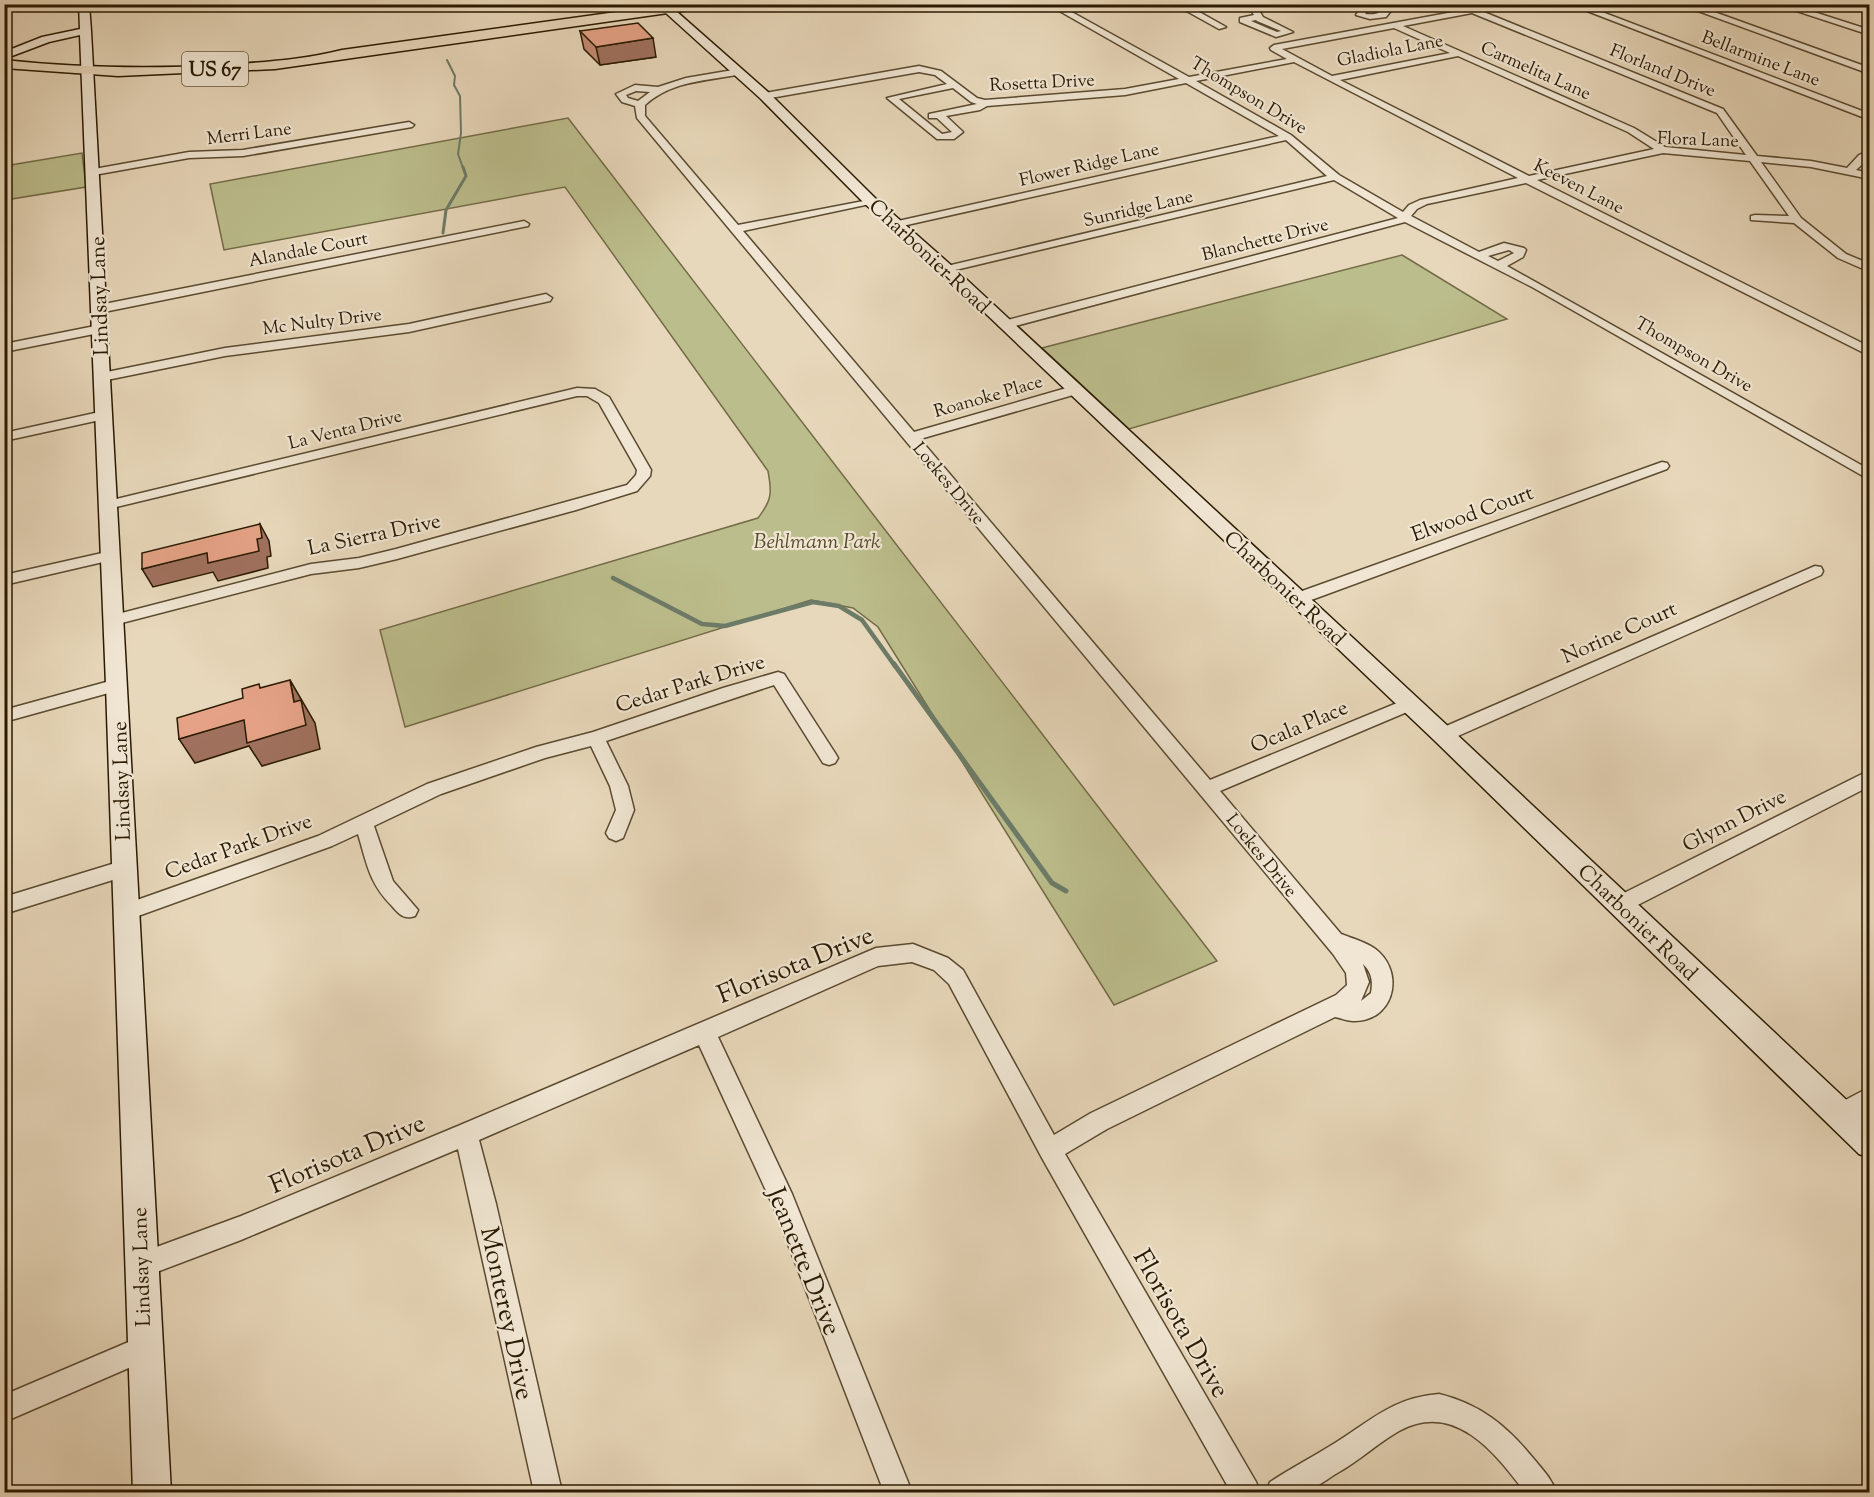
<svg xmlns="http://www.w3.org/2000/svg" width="1874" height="1497" font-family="'Sorts Mill Goudy',serif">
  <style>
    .green { fill: #bcbd8c; stroke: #736c47; stroke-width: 1.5 }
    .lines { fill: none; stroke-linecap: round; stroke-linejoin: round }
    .stream-far3 { stroke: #6c7b67; stroke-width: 2 }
    .stream-far2 { stroke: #6c7b67; stroke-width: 3 }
    .stream-far1 { stroke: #6c7b67; stroke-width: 4.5 }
    .stream { stroke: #6c7b67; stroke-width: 5 }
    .river { fill: #98bbab; fill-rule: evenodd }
    .street-casing { stroke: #5a4a30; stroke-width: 3 }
    .secondary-casing { stroke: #2a1a02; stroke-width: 3 }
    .primary-casing { stroke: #2a1a02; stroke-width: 3 }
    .street { fill: #f0e6d3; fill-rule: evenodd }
    .secondary { fill: #f0e6d3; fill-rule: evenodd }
    .primary { fill: #e8d8bb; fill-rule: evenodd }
    .wall { fill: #c58b73; stroke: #2a1a02; stroke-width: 1.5 }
    .shaded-wall { fill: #a0715e; stroke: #2a1a02; stroke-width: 1.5 }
    .building { fill: #e5a286; stroke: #2a1a02; stroke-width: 1.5 }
    .labels { text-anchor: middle; stroke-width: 4.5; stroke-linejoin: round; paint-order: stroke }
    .far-street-label { font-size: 18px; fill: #2a1a02; stroke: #f0e6d3 }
    .shield { fill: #f0e6d3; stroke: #655741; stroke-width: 1.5 }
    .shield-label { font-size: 20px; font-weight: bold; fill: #2a1a02 }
    .street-label { font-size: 21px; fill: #2a1a02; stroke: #f0e6d3 }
    .park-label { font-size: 21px; font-style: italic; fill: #564b2b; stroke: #f0e6d3 }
    .near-street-label { font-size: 26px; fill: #2a1a02; stroke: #f0e6d3 }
  </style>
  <rect width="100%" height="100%" fill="#e8d8bb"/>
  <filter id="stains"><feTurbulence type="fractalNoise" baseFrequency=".00333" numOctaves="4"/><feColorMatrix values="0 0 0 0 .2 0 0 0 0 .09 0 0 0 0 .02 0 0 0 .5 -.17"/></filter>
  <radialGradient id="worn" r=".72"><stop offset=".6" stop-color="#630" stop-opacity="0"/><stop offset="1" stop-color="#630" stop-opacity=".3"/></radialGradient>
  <g class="green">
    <path d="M568,118l595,773 54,70 -103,44 -236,-378 -25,-19 -42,-8 -406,127 -25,-97 378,-112c14,-18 14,-25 10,-47l-203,-284 -341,63 -14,-66z"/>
    <path d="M82,153l4,34 -81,13v-34z"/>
    <path d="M1402,255l105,64 -378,110 -87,-81z"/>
  </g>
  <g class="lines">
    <path class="stream-far3" d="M447,60l8,16 -1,9 6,11 1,37 -3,21 5,14"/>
    <path class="stream-far2" d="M443,233l3,-23 20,-34 -3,-9"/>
    <path class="stream-far1" d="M613,578l89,46 23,2 88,-24 26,4 23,14 33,46"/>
    <path class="stream" d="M894,664l158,219 14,8"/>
    <path class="river" d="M4,4h28l-6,4 -22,3z"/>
    <defs>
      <g id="street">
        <path d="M1174,4h11l41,23 -7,2z"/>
        <path d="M1247,4h8l8,13 30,15 -17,5 -36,-15v-4l14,-3zM1256,20l1,1 24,10 -4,1 -26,-11z"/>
        <path d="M1364,4h9l-8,10c9,1 15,0 20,-7l-3,-3h10l2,3 -8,10 -16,2 -14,-4z"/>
        <path d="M1452,4h12l259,105 34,47 54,5 36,7 12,-13 11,-5v7l-14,13 14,3v6l-59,-12 -50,-5 40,56 45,36 24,10v8l-32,-14 -44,-35 -43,-3v-4l4,-1 34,1 -39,-55 -87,-8 -126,27 333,167v9l-344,-173 -99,21 -10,5 -6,7 68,36 25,-9 20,5 2,2 -3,7 -16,9 363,204v10l-338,-193 -127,-65 -397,106 -4,1 -6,-4 2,-3 398,-104 -64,-38 -387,92 -6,-3 6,-3 380,-90 -41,-36 -388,87 -5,-3 5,-3 381,-85 -93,-53 -61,12 -138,11 -7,4 -34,6 17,16 -9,7h-17l-50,-41 60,-14 -12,-9 -16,-3 -154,27 -5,-3 5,-3 154,-27 22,5 36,27 8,2 140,-11 54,-10 -123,-70 -1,-2 4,-2 130,72 98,-18 -16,-9 -1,-2 4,-3 190,-35zM1472,13l245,100 29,42 -81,-8 -31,-19 -231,-102zM1394,28l56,25 -118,23 -50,-27zM1458,56l170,76 26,17 -125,27 -189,-96zM1294,62l224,116 -98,22 -11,5 -6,7 -64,-37 -48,-40 -95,-54zM953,88l18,14 6,2 -48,10v4h8l15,14 -10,2 -43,-35zM1509,250l5,3 -16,8 -10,-5z"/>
        <path d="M1569,4h12l289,110v6z"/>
        <path d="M1679,4h13l178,64v6z"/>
        <path d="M1775,4h14l81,26v5z"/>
        <path d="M739,69l4,3 -1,2c-35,7 -69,6 -97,31v11l93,109 136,-26 1,2 -5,3 -127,27 171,201 156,-45h10l2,3 -2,3 -160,46 290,341 192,-79 6,-2 6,2 3,4 -3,4 -194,82 121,143c13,5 28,9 38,18 26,25 13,70 -26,69 -6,0 -12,-3 -18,-4l-228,112 -42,25 191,328 4,10h-29l-189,-334 -93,-174 -15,-14 -22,-8 -34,4 -160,71 74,157 120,298h-28l-110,-284 -75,-163 -220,95 17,64 66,288h-28l-76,-343 -217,91 -100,38 -9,-4 -4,-9 4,-9 109,-40 217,-90 418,-178 37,-4 35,14 15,12 91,165 37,-22 245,-118 11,-10 -1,-12 -13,-19 -696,-836 -2,-12 -13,-4 -6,-8 19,-9 23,2 28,-9zM636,91l14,1 -12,9 -10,-3 -2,-3zM1363,964c9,9 10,17 8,29l-10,8 8,-19z"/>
        <path d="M409,122l5,3 -2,2 -169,29 -54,2 -95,17 -5,-3 5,-3 95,-17 54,-2z"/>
        <path d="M524,221l5,3 -1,2 -429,87 -6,-4 6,-4z"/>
        <path d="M546,294l6,4 -2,3 -141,31 -184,24 -123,25 -6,-4 6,-4 123,-25 184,-24z"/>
        <path d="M100,325l4,1v6l-100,20v-8z"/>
        <path d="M577,388l18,1 14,8 42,73 -1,6 -13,15 -61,19 -179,49 -38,9 -48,6 -197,51 -6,-1 -2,-4 2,-4 6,-1 197,-51 48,-6 37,-9 231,-64 9,-10 1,-5 -38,-67 -12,-7h-10l-469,113 -7,-4 7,-4z"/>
        <path d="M104,411l7,4 -2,3 -105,23v-8z"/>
        <path d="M1662,462l5,1 2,3 -2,3 -364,134h-12l-2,-4 2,-4z"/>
        <path d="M111,551l5,2 3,3 -3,3 -112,26v-10z"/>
        <path d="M1815,566l6,1 2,4 -2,4 -372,165 -6,2 -6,-2 -3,-5 3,-5z"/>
        <path d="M778,672l6,2 51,79 3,5 -3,5 -6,2 -6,-2 -49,-78 -168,56 22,45 6,24 -11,28 -7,3 -7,-3 -3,-5 10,-23 -6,-24 -19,-40 -46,12 -104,36 -67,32 19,55 25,29 -3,6c-11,4 -16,-2 -23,-10 -23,-23 -25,-42 -34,-72l-26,12 -205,74 -7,-2 -3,-6 3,-6 198,-70 109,-52 109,-37 57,-15 130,-44z"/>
        <path d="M117,679l6,2 3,4 -3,4 -119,33v-12z"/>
        <path d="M1870,770v16l-242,124 -7,2 -7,-2 -3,-6 3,-6z"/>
        <path d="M125,860l7,2 3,6 -3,6 -128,40v-17z"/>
        <path d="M1870,1087v23l-30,16 -8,-3 -4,-8 4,-8z"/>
        <path d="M145,1335l9,4 4,9 -4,9 -150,65v-27z"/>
        <path d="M1439,1394c41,10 68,32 94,64 9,11 19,21 23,34h-31c-30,-39 -70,-92 -126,-61 -21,12 -39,29 -60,41 -11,6 -25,18 -36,20 -11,3 -25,0 -37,0l4,-10c21,-14 43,-25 65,-39 37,-23 57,-45 104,-49z"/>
      </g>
      <g id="secondary">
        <path d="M79,4h10l2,27 80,1461h-38l-27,-807 -26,-650 -31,7 -45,17v-7l38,-15 38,-8z"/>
        <path d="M656,4h12l101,89 106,105 77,68 499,463 419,393v36l-11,-4 -424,-413 -493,-469 -77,-68 -104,-105z"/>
      </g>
      <path id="primary" d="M674,4h35l-6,4 -428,61 -157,7 -114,-8v-8c74,8 147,9 220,5 40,-3 79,-5 118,-15z"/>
    </defs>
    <use href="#street" class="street-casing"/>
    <use href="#secondary" class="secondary-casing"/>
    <use href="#primary" class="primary-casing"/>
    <use href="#street" class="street"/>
    <use href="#secondary" class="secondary"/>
    <use href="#primary" class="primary"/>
  </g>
  <path class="wall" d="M580,31l76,26 -56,8 -16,-16z"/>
  <g class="shaded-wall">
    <path d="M653,38l3,19 -56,8 -4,-18z"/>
    <path d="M260,524l9,17 2,15 -4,1 1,11 -50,13 -5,-9 -60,15 -11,-18 115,-30z"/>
    <path d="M290,680l25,43 5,26 -58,17 -13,-20 -54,17 -16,-24 115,-37z"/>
  </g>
  <g class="building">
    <path d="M638,23l15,15 -57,9 -16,-16z"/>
    <path d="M260,524l2,14 -5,1 2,12 -51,12 -1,-10 -65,16v-16z"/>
    <path d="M290,680l4,22 7,-2 5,25 -59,18 -3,-23 -65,19 -2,-21 66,-20 -1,-9 17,-5 1,4z"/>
  </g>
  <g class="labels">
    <g class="far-street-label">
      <text transform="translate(1390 50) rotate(-11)" y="6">Gladiola Lane</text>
      <text transform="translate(1761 58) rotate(21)" y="6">Bellarmine Lane</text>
      <text transform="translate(1536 70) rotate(24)" y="6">Carmelita Lane</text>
      <text transform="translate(1663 70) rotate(22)" y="6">Florland Drive</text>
      <text transform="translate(1042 82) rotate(-3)" y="6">Rosetta Drive</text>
      <text transform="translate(1249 95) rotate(31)" y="6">Thompson Drive</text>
      <text transform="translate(249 133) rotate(-7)" y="6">Merri Lane</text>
      <text transform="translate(1698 139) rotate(2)" y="6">Flora Lane</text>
      <text transform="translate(1089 164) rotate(-13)" y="6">Flower Ridge Lane</text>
      <text transform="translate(1579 186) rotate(27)" y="6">Keeven Lane</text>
      <text transform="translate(1138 208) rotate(-13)" y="6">Sunridge Lane</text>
      <text transform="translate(1265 239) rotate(-14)" y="6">Blanchette Drive</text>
      <text transform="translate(308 249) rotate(-11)" y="6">Alandale Court</text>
      <text transform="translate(322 321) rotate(-7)" y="6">Mc Nulty Drive</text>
      <text transform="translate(1694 354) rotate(30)" y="6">Thompson Drive</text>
      <text transform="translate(988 396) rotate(-16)" y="6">Roanoke Place</text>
      <text transform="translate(345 429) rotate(-14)" y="6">La Venta Drive</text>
      <text transform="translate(949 483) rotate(50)" y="6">Loekes Drive</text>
      <text transform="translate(1262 855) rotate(51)" y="6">Loekes Drive</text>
    </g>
    <rect class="shield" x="182" y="52" width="66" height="34" rx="4.5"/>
    <g class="shield-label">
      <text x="215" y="76">US 67</text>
    </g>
    <g class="street-label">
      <text transform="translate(930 256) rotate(43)" y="7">Charbonier Road</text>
      <text transform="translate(99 296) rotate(-92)" y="7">Lindsay Lane</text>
      <text transform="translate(1472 513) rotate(-20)" y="7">Elwood Court</text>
      <text transform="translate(374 534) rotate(-12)" y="7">La Sierra Drive</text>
      <text transform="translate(1285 588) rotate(43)" y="7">Charbonier Road</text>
      <text transform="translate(1619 632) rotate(-24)" y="7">Norine Court</text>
      <text transform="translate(690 683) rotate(-17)" y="7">Cedar Park Drive</text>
      <text transform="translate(1299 726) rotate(-23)" y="7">Ocala Place</text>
      <text transform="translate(121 781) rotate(-92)" y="7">Lindsay Lane</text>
      <text transform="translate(1734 820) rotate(-27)" y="7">Glynn Drive</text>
      <text transform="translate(238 846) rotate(-20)" y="7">Cedar Park Drive</text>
      <text transform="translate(1638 922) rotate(44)" y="7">Charbonier Road</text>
      <text transform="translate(141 1267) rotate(-92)" y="7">Lindsay Lane</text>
    </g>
    <g class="park-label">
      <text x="817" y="548">Behlmann Park</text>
    </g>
    <g class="near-street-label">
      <text transform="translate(795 964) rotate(-22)" y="9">Florisota Drive</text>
      <text transform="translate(347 1153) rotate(-23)" y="9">Florisota Drive</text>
      <text transform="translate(805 1261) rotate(68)" y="9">Jeanette Drive</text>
      <text transform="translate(508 1313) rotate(78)" y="9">Monterey Drive</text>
      <text transform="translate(1182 1323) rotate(60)" y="9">Florisota Drive</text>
    </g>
  </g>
  <rect width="1874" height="1497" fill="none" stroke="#e8d8bb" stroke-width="24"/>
  <rect x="6" y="6" width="1862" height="1485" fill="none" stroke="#2a1a02" stroke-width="3"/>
  <rect x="12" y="12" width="1850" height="1473" fill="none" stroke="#2a1a02" stroke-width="1.5"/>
  <rect width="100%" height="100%" filter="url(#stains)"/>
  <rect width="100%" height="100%" fill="url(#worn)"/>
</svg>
